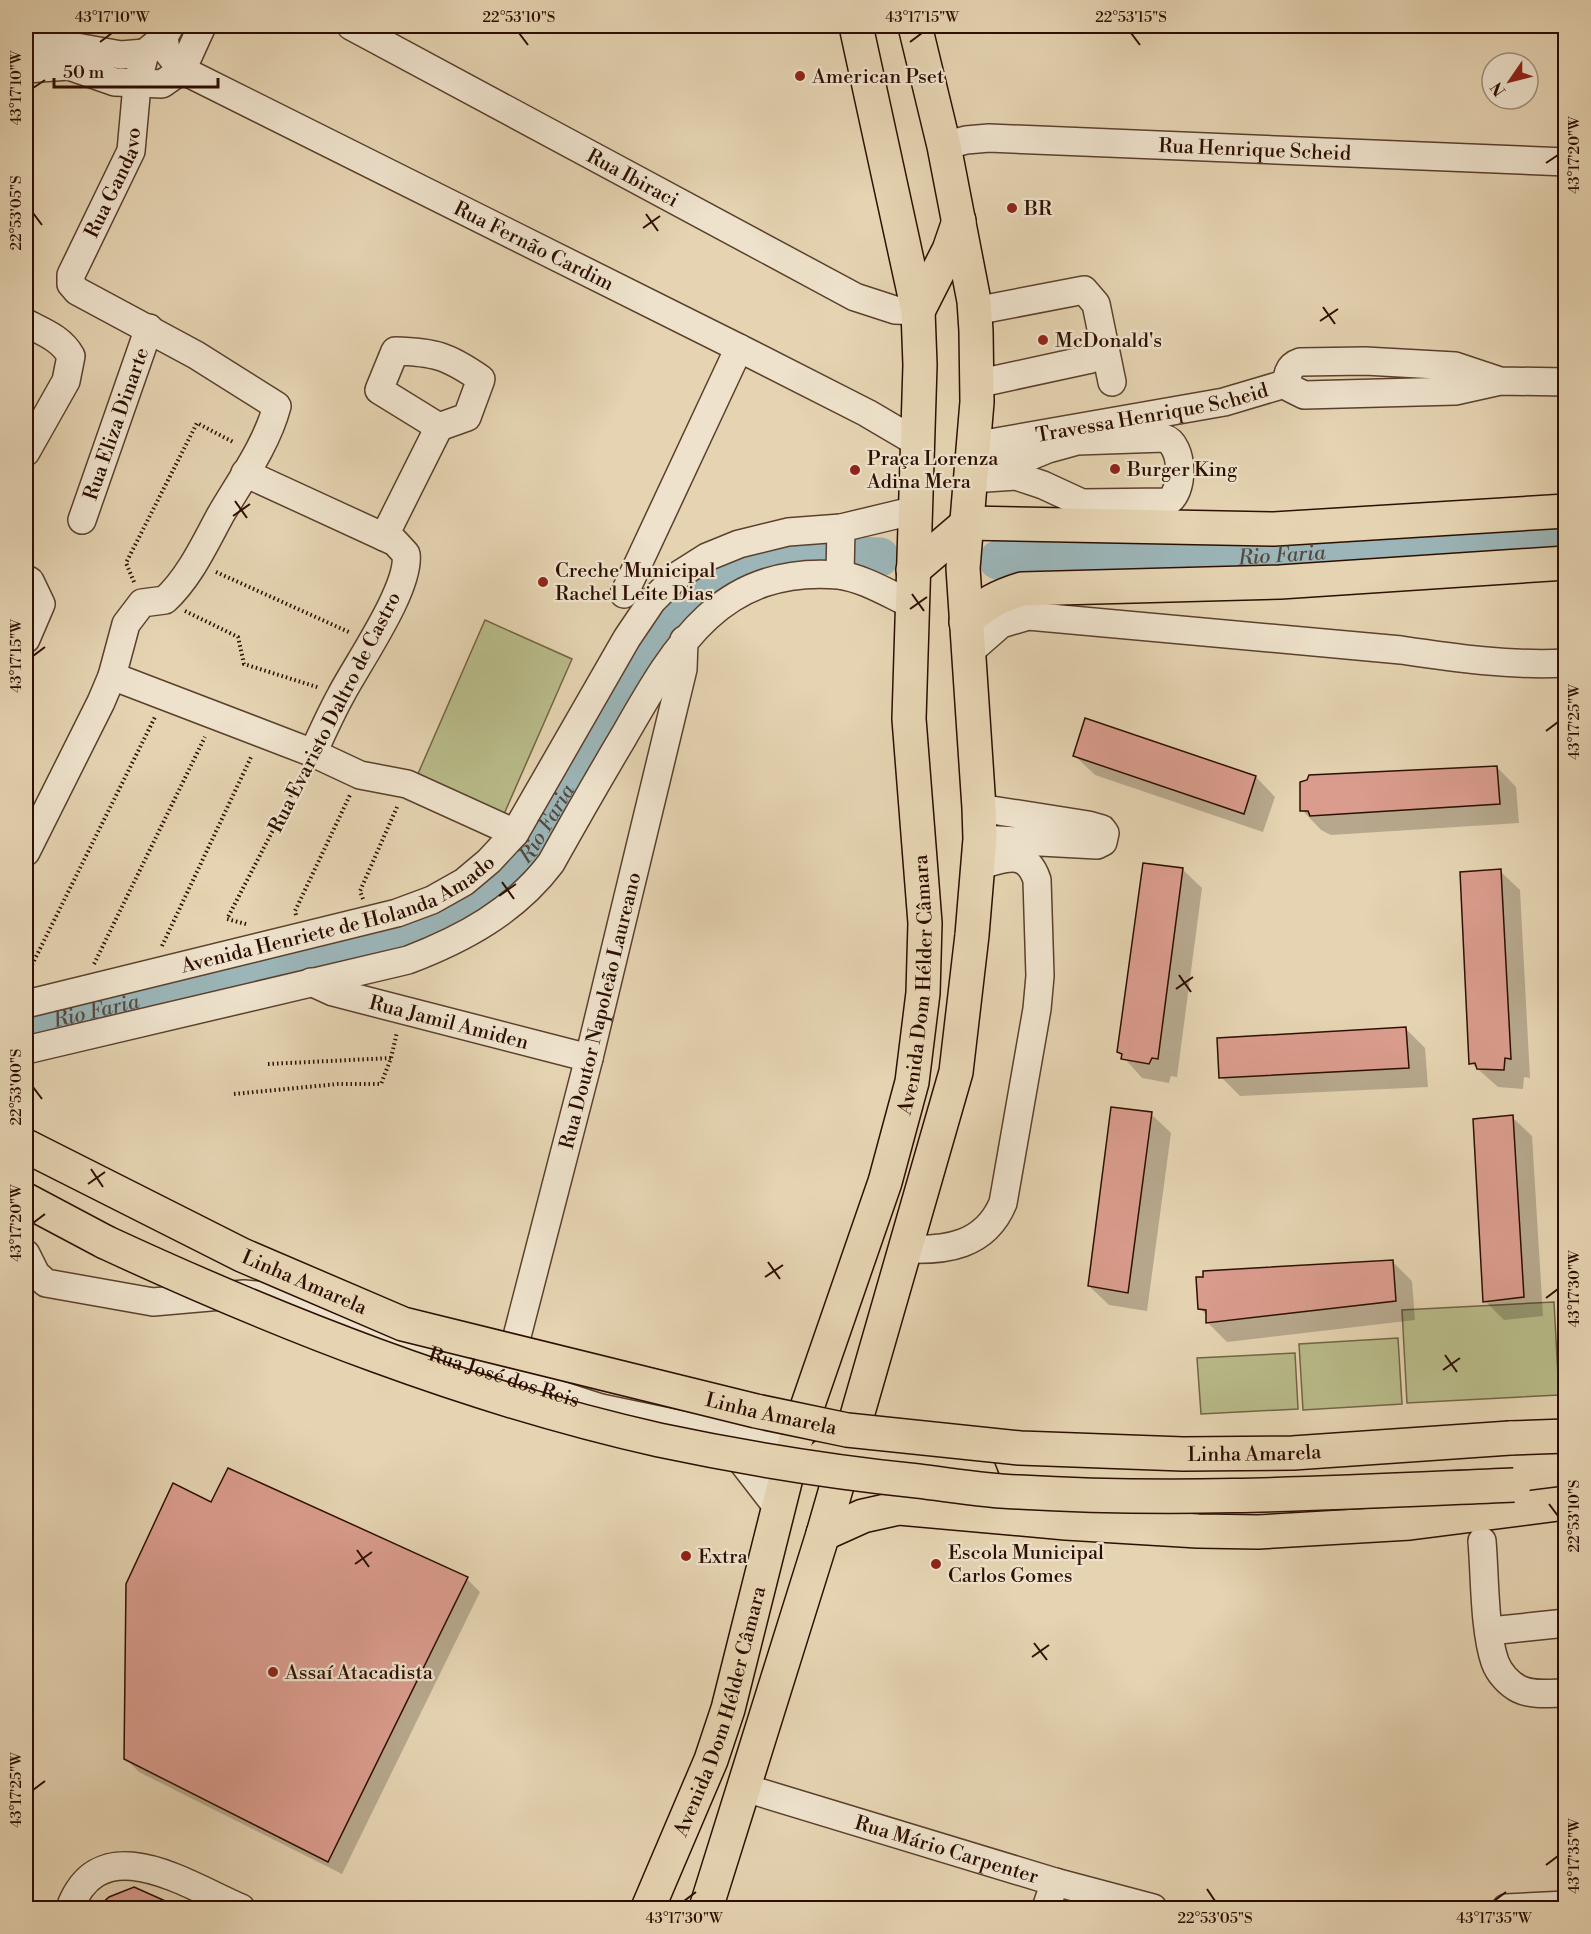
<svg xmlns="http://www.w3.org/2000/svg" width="1591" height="1934" font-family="'Libre Bodoni',serif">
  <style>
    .green { fill: #b8bb89; stroke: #726544; stroke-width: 1.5 }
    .shadow { fill: #0003 }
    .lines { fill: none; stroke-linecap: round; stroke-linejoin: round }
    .river { stroke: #9bb5b8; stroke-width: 39 }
    .building { fill: #da9c8d; stroke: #2d0f00; stroke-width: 1.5 }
    .minor-casing { stroke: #5b402c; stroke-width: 30 }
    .major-casing { stroke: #2d0f00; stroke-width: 36 }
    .highway-casing { stroke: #2d0f00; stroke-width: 36 }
    .path { stroke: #2d0f00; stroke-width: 4; stroke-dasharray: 1.5 3; stroke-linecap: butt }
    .minor { stroke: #eee2cc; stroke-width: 27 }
    .major { stroke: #e5d3b1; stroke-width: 33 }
    .highway { stroke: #e5d3b1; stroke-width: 33 }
    .highway-bridge-casing { stroke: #2d0f00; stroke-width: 36; stroke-linecap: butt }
    .highway-bridge { stroke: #e5d3b1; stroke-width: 33 }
    .ticks { fill: none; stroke: #2d0f00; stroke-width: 2 }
    .poi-dot { fill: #8f2418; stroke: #eee2cc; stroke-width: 2 }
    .labels { text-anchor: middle; stroke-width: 4.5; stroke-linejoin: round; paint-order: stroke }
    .poi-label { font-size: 20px; fill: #2d0f00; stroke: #eee2cc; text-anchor: start }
    .street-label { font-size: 20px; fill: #2d0f00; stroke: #eee2cc }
    .water-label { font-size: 21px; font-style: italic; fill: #544940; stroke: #eee2cc }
    .neatline { fill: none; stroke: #2d0f00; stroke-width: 2 }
    .ticks-label { font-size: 15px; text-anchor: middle; fill: #2d0f00 }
  </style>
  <rect width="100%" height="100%" fill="#e5d3b1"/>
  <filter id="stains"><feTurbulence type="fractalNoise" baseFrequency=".00333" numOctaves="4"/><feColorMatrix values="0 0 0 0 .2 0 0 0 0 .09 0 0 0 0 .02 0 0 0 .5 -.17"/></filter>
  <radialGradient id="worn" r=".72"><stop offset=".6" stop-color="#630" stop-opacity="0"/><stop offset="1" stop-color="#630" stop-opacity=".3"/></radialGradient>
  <g class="green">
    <path d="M485,620l87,39 -68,155 -87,-38z"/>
    <path d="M1554,1302l5,93 -152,8 -5,-93z"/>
    <path d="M1398,1338l4,66 -99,6 -4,-66z"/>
    <path d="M1295,1353l3,56 -97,5 -4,-56z"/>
  </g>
  <g class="shadow">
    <path d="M1075,756l181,21 19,20 -12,35 -168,-57z"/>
    <path d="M1497,767l19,20 3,36 -188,12 -10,-5 -19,-20z"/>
    <path d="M1182,869l20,19 -25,189 -6,-1 -2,7 -27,-5 -24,-27z"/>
    <path d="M1500,871l20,19 10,188 -6,-1 -1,12 -25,-2 -27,-24z"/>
    <path d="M1406,1029l19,19 3,39 -188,9 -19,-19z"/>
    <path d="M1151,1114l20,19 -24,178 -38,-6 -20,-19z"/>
    <path d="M1512,1117l20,19 11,180 -39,4 -19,-19z"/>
    <path d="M1392,1261l20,20 3,39 -188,22 -20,-20v-6l-7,-8z"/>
    <path d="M228,1470l239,109 13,13 -138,282 -203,-102 -13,-13 86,-255z"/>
    <path d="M134,1889l43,19h-77l10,-9z"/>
  </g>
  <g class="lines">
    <g class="river">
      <path id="s1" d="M998,560l192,1 376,-25"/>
      <path id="s2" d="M26,1027l367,-86 49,-17 47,-31 39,-39 138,-229 31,-33 40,-23 48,-15 95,3"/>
    </g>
  </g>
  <g class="building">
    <path d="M1085,718l171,58 -12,38 -171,-58z"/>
    <path d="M1497,766l3,38 -190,12 -2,-5h-8v-29l7,-2 2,-5z"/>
    <path d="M1143,863l40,5 -25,191 -6,-1 -3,6 -28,-5 1,-5 -5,-2z"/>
    <path d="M1501,869l10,190 -6,-1 -1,12 -27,-1 -2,-6 -6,1 -9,-192z"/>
    <path d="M1406,1027l3,41 -190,10 -2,-40z"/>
    <path d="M1111,1107l41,5 -24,181 -40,-7z"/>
    <path d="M1513,1115l11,182 -41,5 -10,-183z"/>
    <path d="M1393,1260l3,41 -190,22v-13l-8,-1 -2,-32h7v-6z"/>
    <path d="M228,1468l240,109 -140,285 -204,-103 2,-175 47,-101 38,19z"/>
    <path d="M134,1887l47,21h-84l12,-11z"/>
  </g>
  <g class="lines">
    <defs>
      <g id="minor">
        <path id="s3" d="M351,26l504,271 40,13 23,1"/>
        <path id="s4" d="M164,37l2,13 16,20 557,278 128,65 51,30"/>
        <path d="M26,47l39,-2 56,10 24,-2"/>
        <path d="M26,69l43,-3 46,16 47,2 20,-14 20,-44"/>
        <path id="s5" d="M944,146l22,-6 23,-2 577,24"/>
        <path d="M975,311l109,-21 12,14 16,78"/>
        <path d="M26,323c17,9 35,15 45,33l-5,25 -40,71"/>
        <path d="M395,351c40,1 53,5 86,28l-14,38 -28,10 -60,-37z"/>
        <path d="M1500,381l-45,-15 -90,-5 -65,1c-12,4 -15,14 -10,26l14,7 151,-4 45,-10 66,1"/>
        <path d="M976,384l115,-25 14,-12"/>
        <path id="s6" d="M973,446l251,-44 64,-19"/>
        <path d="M245,473l150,69 11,12c5,33 -49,110 -65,141 -10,18 -19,38 -28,58"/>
        <path d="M971,479l45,-3 27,9 39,18 85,-1c18,-9 17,-58 -3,-64l-87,3 -29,8 -34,14 -42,3"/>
        <path id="s7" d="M82,520l67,-192"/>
        <path d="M384,537l55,-110"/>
        <path d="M840,575l1,-47"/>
        <path d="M26,579l4,2 11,23 -15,35"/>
        <path d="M624,594l115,-246"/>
        <path d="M969,652l32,-28 27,-8 373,34c54,8 109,16 165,13"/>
        <path d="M112,676l201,77 47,22 47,9 108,49"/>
        <path d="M979,808l109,17 14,4 3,4 -2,9 -6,3 -117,-6"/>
        <path id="s8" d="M26,852l75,-150 11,-26 14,-52 16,-21 23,-3c25,-23 40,-57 56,-86 20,-34 46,-70 56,-108l-81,-51 -119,-64 -6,-7v-9l60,-124 6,-66 8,-32 19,-16 6,-11"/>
        <path id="s9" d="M311,982l22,10 256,66"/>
        <path id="s10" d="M26,1004l371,-91 35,-13 32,-18 25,-21 26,-28 112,-195 25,-37 25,-25 30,-19 32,-13 49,-12 53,-4 75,-18"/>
        <path d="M26,1050l382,-90c55,-21 107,-49 143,-97 24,-43 48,-85 73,-127 51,-89 96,-171 215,-161 24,3 50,19 72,29"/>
        <path d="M904,1249c42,2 81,-3 99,-46l34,-194 3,-33 -3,-96c-11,-33 -33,-21 -60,-14"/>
        <path id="s11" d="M26,1254l10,20 10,9 107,19 91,-8 35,3 126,48 196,63 168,35 26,-1"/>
        <path id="s12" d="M508,1371l81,-313 94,-389 1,-29"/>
        <path d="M730,1446l48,62"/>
        <path d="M1482,1541c3,35 2,89 13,121 4,11 14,22 24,27 14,7 32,4 47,4"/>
        <path d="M1490,1631l76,-8"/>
        <path id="s13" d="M742,1787l313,95 98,26"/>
        <path d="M70,1908c31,-82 117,-23 171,0"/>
        <path d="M1046,1908l9,-26"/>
        <path d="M1506,1908l60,-3"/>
      </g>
      <g id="major">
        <path d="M918,311l31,-61 10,-29"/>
        <path d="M824,1456l20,-4 124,12 11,6 5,13 -5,13 -14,12"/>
        <path id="s14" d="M648,1908l63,-148 17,-51 67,-267 90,-260 27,-100 11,-89 2,-70 -16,-204 11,-354 -2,-54 -62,-285"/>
        <path d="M706,1908l117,-374 133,-462 16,-137 8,-96 -1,-31 -16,-240 14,-166 -1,-71 -2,-30 -30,-155 -29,-120"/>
      </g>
      <g id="highway">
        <path d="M913,570l55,-47 306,6 292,-18"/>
        <path d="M966,622c17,-18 33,-26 56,-33l258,-7 286,-19"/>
        <path d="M26,1200l79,42"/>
        <path d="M1510,1438l56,-2"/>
        <path d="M823,1534l40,-18 36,-8 167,15 132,8 60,1 152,-9 156,-20"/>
      </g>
    </defs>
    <use href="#minor" class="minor-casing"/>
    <use href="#major" class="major-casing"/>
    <use href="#highway" class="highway-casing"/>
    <g class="path">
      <path d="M216,572l135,61"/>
      <path d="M134,582l-8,-19 71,-140 38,20"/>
      <path d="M185,611l53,26 6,27 76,24"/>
      <path d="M363,899l-3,-8 37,-84"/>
      <path d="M296,915l-1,-4 55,-116"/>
      <path d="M246,924l-19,-5 76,-147"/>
      <path d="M162,946l90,-191"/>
      <path d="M94,964l111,-227"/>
      <path d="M26,977l129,-260"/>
      <path d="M268,1064l123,-6"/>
      <path d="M234,1094l104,-10h43l10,-26 6,-26"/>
    </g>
    <use href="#minor" class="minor"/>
    <use href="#major" class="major"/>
    <use href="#highway" class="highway"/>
    <defs>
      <g id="highway-bridge">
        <path id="s15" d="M26,1146l216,109 161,69 353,87 91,19 173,18 163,6 110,-1 217,-15"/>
        <path d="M105,1242c177,82 363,155 554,198 85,18 172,32 259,41 33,4 67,10 101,11 165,10 330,0 495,-7"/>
      </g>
    </defs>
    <use href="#highway-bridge" class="highway-bridge-casing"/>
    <use href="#highway-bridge" class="highway-bridge"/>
  </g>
  <path class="ticks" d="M519,33l9,12M1131,33l9,12M100,42l12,-9M910,42l12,-9M33,88l12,-8M1546,163l12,-8M33,213l9,12M646,214l12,17M643,228l17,-12M1323,307l12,17M1320,321l18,-12M235,501l12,17M233,516l17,-12M912,594l12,17M910,609l17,-12M33,656l12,-9M1546,731l12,-9M502,882l12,17M499,896l17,-12M1179,975l12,17M1176,989l17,-12M33,1087l9,12M91,1169l12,18M88,1184l17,-12M33,1223l12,-9M768,1262l12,17M765,1277l18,-12M1546,1298l12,-9M1445,1355l12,17M1443,1370l17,-12M1549,1504l9,12M357,1550l12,17M355,1564l17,-12M1034,1643l13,17M1032,1657l17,-12M33,1790l12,-9M1546,1865l12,-9M1207,1889l8,12M684,1901l12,-9M1494,1901l12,-9"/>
  <g class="poi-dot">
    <circle cx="800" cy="76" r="6"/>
    <circle cx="1012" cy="208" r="6"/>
    <circle cx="1043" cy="340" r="6"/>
    <circle cx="1115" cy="469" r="6"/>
    <circle cx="855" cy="470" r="6"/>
    <circle cx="543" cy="582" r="6"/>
    <circle cx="686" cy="1556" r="6"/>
    <circle cx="936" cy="1564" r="6"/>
    <circle cx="273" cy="1672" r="6"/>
  </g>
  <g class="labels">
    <g class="poi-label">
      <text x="812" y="83">American Pset</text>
      <text x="1024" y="215">BR</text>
      <text x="1055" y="347">McDonald's</text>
      <text x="867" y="465">Praça Lorenza<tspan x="867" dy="23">Adina Mera</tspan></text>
      <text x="1127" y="476">Burger King</text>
      <text x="555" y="577">Creche Municipal<tspan x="555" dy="23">Rachel Leite Dias</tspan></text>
      <text x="948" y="1559">Escola Municipal<tspan x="948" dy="23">Carlos Gomes</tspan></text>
      <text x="698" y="1563">Extra</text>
      <text x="285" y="1679">Assaí Atacadista</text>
    </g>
    <g class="street-label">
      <text dy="7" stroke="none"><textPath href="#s5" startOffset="312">Rua Henrique Scheid</textPath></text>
      <text dy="7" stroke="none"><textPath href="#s3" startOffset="320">Rua Ibiraci</textPath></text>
      <text dy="7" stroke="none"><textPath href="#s8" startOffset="876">Rua Gandavo</textPath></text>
      <text dy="7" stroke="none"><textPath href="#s4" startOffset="432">Rua Fernão Cardim</textPath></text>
      <text dy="7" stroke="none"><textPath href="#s6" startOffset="182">Travessa Henrique Scheid</textPath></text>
      <text dy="7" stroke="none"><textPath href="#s7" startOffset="102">Rua Eliza Dinarte</textPath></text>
      <text transform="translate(334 712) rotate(-63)" y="7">Rua Evaristo Daltro de Castro</text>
      <text dy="7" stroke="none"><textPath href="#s10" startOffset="326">Avenida Henriete de Holanda Amado</textPath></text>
      <text dy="7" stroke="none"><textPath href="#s14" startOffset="966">Avenida Dom Hélder Câmara</textPath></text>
      <text dy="7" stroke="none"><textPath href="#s12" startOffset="372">Rua Doutor Napoleão Laureano</textPath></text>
      <text dy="7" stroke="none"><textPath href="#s9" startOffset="144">Rua Jamil Amiden</textPath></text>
      <text dy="7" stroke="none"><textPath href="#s15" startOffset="310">Linha Amarela</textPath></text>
      <text dy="7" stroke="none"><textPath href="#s11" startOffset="510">Rua José dos Reis</textPath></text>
      <text dy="7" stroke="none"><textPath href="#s15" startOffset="796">Linha Amarela</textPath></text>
      <text dy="7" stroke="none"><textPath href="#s15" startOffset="1282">Linha Amarela</textPath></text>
      <text dy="7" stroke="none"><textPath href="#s14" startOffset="210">Avenida Dom Hélder Câmara</textPath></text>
      <text dy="7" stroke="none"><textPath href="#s13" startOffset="214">Rua Mário Carpenter</textPath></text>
    </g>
    <g class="water-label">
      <text dy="7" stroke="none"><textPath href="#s1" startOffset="284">Rio Faria</textPath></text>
      <text dy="7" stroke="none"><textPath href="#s2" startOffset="576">Rio Faria</textPath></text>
      <text dy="7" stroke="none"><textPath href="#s2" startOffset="72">Rio Faria</textPath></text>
    </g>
  </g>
  <rect width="1591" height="1934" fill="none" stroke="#e5d3b1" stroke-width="66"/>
  <g transform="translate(1510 81) rotate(235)"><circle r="28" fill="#eee2cc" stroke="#a18e7a" stroke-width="1.5"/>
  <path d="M0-4.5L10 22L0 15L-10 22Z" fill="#8f2418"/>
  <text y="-9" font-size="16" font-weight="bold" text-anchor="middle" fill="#2d0f00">N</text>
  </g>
  <path d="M54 78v9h164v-9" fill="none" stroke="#2d0f00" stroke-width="3"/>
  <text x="63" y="78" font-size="18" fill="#2d0f00" stroke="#eee2cc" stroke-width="4.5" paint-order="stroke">50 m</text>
  <rect x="33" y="33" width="1525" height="1868" class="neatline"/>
  <g class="ticks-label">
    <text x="112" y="22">43°17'10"W</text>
    <text x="519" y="22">22°53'10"S</text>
    <text x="922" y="22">43°17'15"W</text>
    <text x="1131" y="22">22°53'15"S</text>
    <text transform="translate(16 88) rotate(-90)" y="5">43°17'10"W</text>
    <text transform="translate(1574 155) rotate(-90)" y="5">43°17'20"W</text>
    <text transform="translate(16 213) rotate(-90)" y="5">22°53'05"S</text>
    <text transform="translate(16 656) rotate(-90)" y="5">43°17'15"W</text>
    <text transform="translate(1574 722) rotate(-90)" y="5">43°17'25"W</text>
    <text transform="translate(16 1087) rotate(-90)" y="5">22°53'00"S</text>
    <text transform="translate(16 1223) rotate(-90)" y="5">43°17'20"W</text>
    <text transform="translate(1574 1289) rotate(-90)" y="5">43°17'30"W</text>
    <text transform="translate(1574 1516) rotate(-90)" y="5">22°53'10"S</text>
    <text transform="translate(16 1790) rotate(-90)" y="5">43°17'25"W</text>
    <text transform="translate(1574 1856) rotate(-90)" y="5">43°17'35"W</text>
    <text x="684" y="1923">43°17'30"W</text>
    <text x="1215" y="1923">22°53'05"S</text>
    <text x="1494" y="1923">43°17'35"W</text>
  </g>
  <rect width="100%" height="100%" filter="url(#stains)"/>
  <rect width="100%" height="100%" fill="url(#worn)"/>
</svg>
